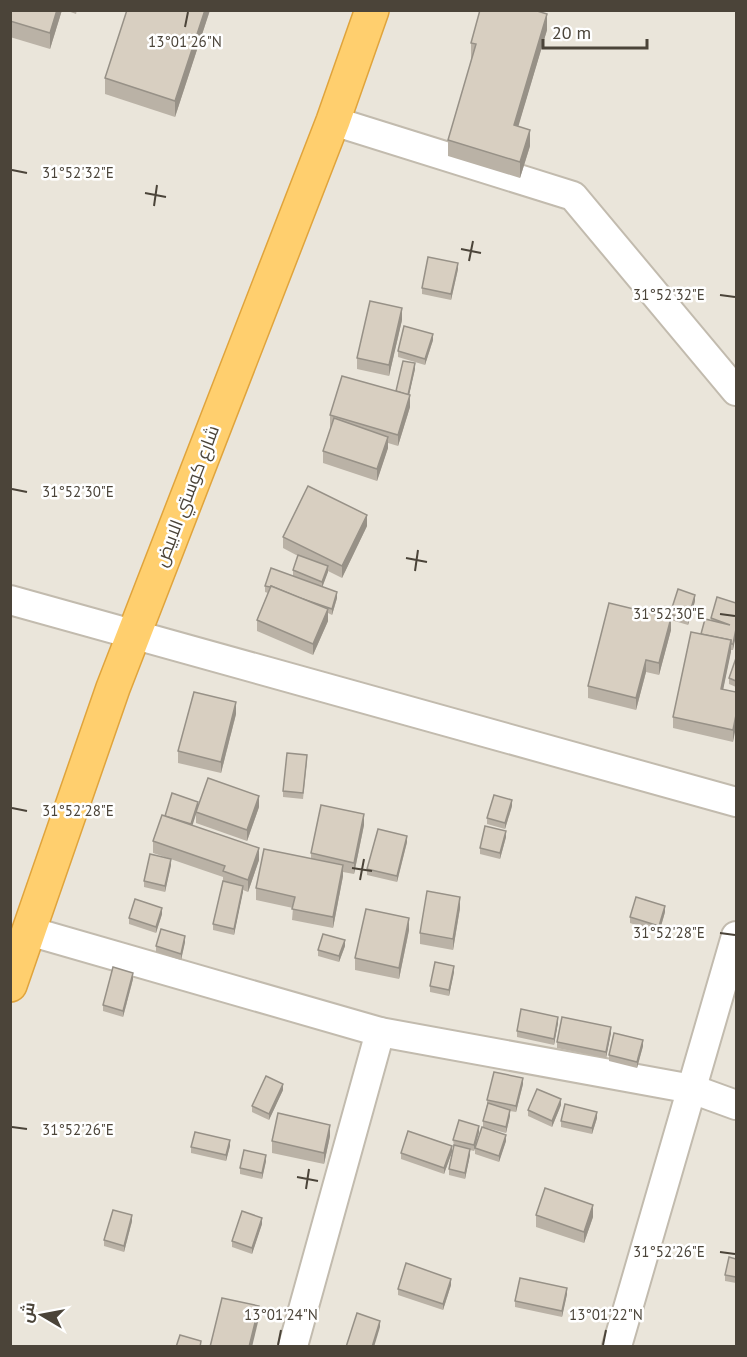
<svg xmlns="http://www.w3.org/2000/svg" width="747" height="1357" font-family="'PT Sans',Cairo,sans-serif">
  <style>
    .residential { fill: #eae5da }
    .lines { fill: none; stroke-linecap: round; stroke-linejoin: round }
    .street-casing { stroke: #c2bbae; stroke-width: 32 }
    .highway-casing { stroke: #e0a43c; stroke-width: 36 }
    .street { stroke: #fff; stroke-width: 28 }
    .highway { stroke: #ffcf6e; stroke-width: 33 }
    .wall { fill: #bab2a6 }
    .shaded-wall { fill: #979187 }
    .building { fill: #d8cfc1; stroke: #979187; stroke-width: 1.5 }
    .ticks { fill: none; stroke: #4b4439; stroke-width: 2 }
    .labels { text-anchor: middle; stroke-width: 5; stroke-linejoin: round; paint-order: stroke }
    .street-label { font-size: 18px; fill: #4b4439; stroke: #fff }
    .ticks-label { font-size: 15px; text-anchor: middle; fill: #4b4439; stroke: #fff; stroke-width: 5; stroke-linejoin: round; paint-order: stroke }
  </style>
  <rect width="100%" height="100%" fill="#f6f3ec"/>
  <rect class="residential" x="11" y="11" width="725" height="1335"/>
  <g class="lines">
    <defs>
      <g id="street">
        <path d="M333,121l240,75 163,195"/>
        <path d="M10,600l726,202"/>
        <path d="M29,931l351,101 312,57 44,16"/>
        <path d="M293,1346l87,-314"/>
        <path d="M617,1346l119,-410"/>
      </g>
      <path id="highway" d="M10,985l103,-297 220,-567 39,-111"/>
    </defs>
    <use href="#street" class="street-casing"/>
    <use href="#highway" class="highway-casing"/>
    <use href="#street" class="street"/>
    <use href="#highway" class="highway"/>
  </g>
  <g class="wall">
    <path d="M10,10h52l-12,39 -40,-12z"/>
    <path d="M65,10h12l-1,4z"/>
    <path d="M210,10l-35,107 -70,-23v-16z"/>
    <path d="M547,30l-29,96 12,20 -10,32 -72,-22v-16l24,-81h-1v-16z"/>
    <path d="M458,269l-7,31 -29,-6v-6z"/>
    <path d="M402,320l-13,56 -32,-7v-11z"/>
    <path d="M433,340l-8,25 -27,-8v-6z"/>
    <path d="M415,369l-6,26 1,12 -12,39 -10,-3v5l-11,33 -54,-18v-12l8,-24h-1v-12l66,-24z"/>
    <path d="M367,526l-25,52 -14,-7 -6,16 15,11 -5,17 -4,-2v8l-15,34 -56,-24v-11l11,-27 -3,-1v-6l28,-10v-6l5,-14 -15,-8v-11z"/>
    <path d="M695,601l-7,24 -17,-5v10l-12,45 -13,-3 -10,38 -48,-12v-12l82,-68v-4z"/>
    <path d="M736,603l-3,47h-2l-8,39 13,3 -3,50 -60,-14v-11l38,-97v-2z"/>
    <path d="M736,658v29l-7,-3v-6z"/>
    <path d="M236,714l-15,59 -43,-10v-12z"/>
    <path d="M307,761l-4,38 -20,-2v-6z"/>
    <path d="M512,806l-7,23 -18,-5v-6z"/>
    <path d="M198,807h61l-12,34 -51,-18v-10l-4,12 67,35 -11,32 -5,-2 -9,45 -21,-5v-6l10,-41v-6l-70,-24v-12l12,-25z"/>
    <path d="M364,825l-10,49 -11,-2v4l-10,52 -41,-8 1,-12 -37,-8v-12l55,-30v-5z"/>
    <path d="M506,837l-6,22 -20,-5v-6z"/>
    <path d="M407,842l-10,40 -30,-7v-6z"/>
    <path d="M171,865l-6,27 -21,-5v-6z"/>
    <path d="M460,908l-7,42 -33,-6v-11z"/>
    <path d="M665,912l-6,21 -29,-10v-6z"/>
    <path d="M162,914l-6,19 -27,-9v-6z"/>
    <path d="M409,930l-10,49 -44,-9v-12z"/>
    <path d="M185,942l-4,18 -25,-8v-6z"/>
    <path d="M345,946l-6,16 -21,-6v-6z"/>
    <path d="M454,972l-5,24 -19,-4v-6z"/>
    <path d="M133,979l-10,38 -20,-6v-6z"/>
    <path d="M558,1023l-4,22 -37,-8v-6z"/>
    <path d="M611,1033l-5,25 -49,-10v-6z"/>
    <path d="M643,1046l-6,22 -28,-7v-6z"/>
    <path d="M523,1084l-7,28 -6,-1v5l-4,17 -23,-6v-6l4,-16v-5z"/>
    <path d="M283,1090l-14,30 -17,-8v-6z"/>
    <path d="M561,1105l-9,22 -24,-11v-6z"/>
    <path d="M597,1118l-5,16 -31,-7v-6z"/>
    <path d="M479,1132l-5,19 -4,-1v5l-5,24 -16,-4v-6l5,-23 -1,-6z"/>
    <path d="M330,1136l-6,28 -52,-11v-12z"/>
    <path d="M506,1141l-7,21 -24,-8v-6z"/>
    <path d="M230,1146l-4,15 -35,-8v-6z"/>
    <path d="M452,1152l-8,22 -43,-15v-6z"/>
    <path d="M266,1161l-4,18 -22,-5v-6z"/>
    <path d="M536,1215l57,2 -9,26 -48,-16z"/>
    <path d="M132,1221l-8,31 -20,-6v-6z"/>
    <path d="M262,1224l-10,30 -20,-7v-6z"/>
    <path d="M736,1259v24l-11,-2v-6z"/>
    <path d="M451,1285l-8,25 -45,-15v-6z"/>
    <path d="M567,1294l-5,23 -47,-10v-6z"/>
  </g>
  <g class="shaded-wall">
    <path d="M57,10h5l-12,39v-16z"/>
    <path d="M205,10h5l-35,107v-16z"/>
    <path d="M547,14v16l-33,111v-16z"/>
    <path d="M530,130v16l-10,32v-16z"/>
    <path d="M458,263v6l-7,31v-6z"/>
    <path d="M402,308v12l-13,56v-11z"/>
    <path d="M433,334v6l-8,25v-6z"/>
    <path d="M415,363v6l-8,35v-6z"/>
    <path d="M410,395v12l-12,39v-11z"/>
    <path d="M388,437v11l-11,33v-12z"/>
    <path d="M367,515v11l-25,52v-12z"/>
    <path d="M328,566v6l-6,16v-6z"/>
    <path d="M337,592v6l-5,17v-6z"/>
    <path d="M695,595v6l-7,24v-6z"/>
    <path d="M328,609v12l-15,34v-11z"/>
    <path d="M671,618v12l-12,45v-12z"/>
    <path d="M736,629v6l-3,15v-6z"/>
    <path d="M731,640v12l-10,48v-11z"/>
    <path d="M646,660v12l-10,38v-12z"/>
    <path d="M236,702v12l-15,59v-11z"/>
    <path d="M736,715v12l-3,15v-12z"/>
    <path d="M259,796v11l-12,34v-11z"/>
    <path d="M512,800v6l-7,23v-6z"/>
    <path d="M198,802v6l-7,22v-6z"/>
    <path d="M364,814v11l-10,49v-11z"/>
    <path d="M506,831v6l-6,22v-6z"/>
    <path d="M407,836v6l-10,40v-6z"/>
    <path d="M259,848v12l-11,32v-12z"/>
    <path d="M171,859v6l-6,27v-6z"/>
    <path d="M343,865v11l-10,52v-11z"/>
    <path d="M243,886v6l-9,43v-6z"/>
    <path d="M460,897v11l-7,42v-11z"/>
    <path d="M665,906v6l-6,21v-7z"/>
    <path d="M162,908v6l-6,19v-6z"/>
    <path d="M409,918v12l-10,49v-11z"/>
    <path d="M185,936v6l-4,18v-6z"/>
    <path d="M345,940v6l-6,16v-6z"/>
    <path d="M454,966v6l-5,24v-6z"/>
    <path d="M133,973v6l-10,38v-6z"/>
    <path d="M558,1017v6l-4,22v-6z"/>
    <path d="M611,1027v6l-5,25v-6z"/>
    <path d="M643,1040v6l-6,22v-6z"/>
    <path d="M523,1078v6l-7,28v-6z"/>
    <path d="M283,1084v6l-14,30v-6z"/>
    <path d="M561,1099v6l-9,22v-6z"/>
    <path d="M510,1110v6l-4,17v-6z"/>
    <path d="M597,1112v6l-5,16v-6z"/>
    <path d="M330,1125v11l-6,28v-11z"/>
    <path d="M479,1126v6l-5,19v-6z"/>
    <path d="M506,1135v6l-7,21v-6z"/>
    <path d="M230,1140v6l-4,15v-6z"/>
    <path d="M452,1146v6l-8,22v-6z"/>
    <path d="M470,1149v6l-5,24v-6z"/>
    <path d="M266,1155v6l-4,18v-6z"/>
    <path d="M593,1205v12l-9,26v-11z"/>
    <path d="M132,1215v6l-8,31v-6z"/>
    <path d="M262,1218v6l-10,30v-6z"/>
    <path d="M451,1279v6l-8,25v-6z"/>
    <path d="M567,1288v6l-5,23v-6z"/>
    <path d="M259,1306v12l-7,29h-3z"/>
    <path d="M380,1321v6l-6,20h-2z"/>
  </g>
  <g class="building">
    <path d="M10,10h47l-7,23 -40,-12z"/>
    <path d="M127,10h78l-30,91 -70,-23z"/>
    <path d="M480,10h54l13,4 -33,111 16,5 -10,32 -72,-22 28,-96 -5,-1z"/>
    <path d="M428,257l30,6 -7,31 -29,-6z"/>
    <path d="M370,301l32,7 -13,57 -32,-7z"/>
    <path d="M404,326l29,8 -8,25 -27,-8z"/>
    <path d="M403,361l12,2 -7,32 -12,-4z"/>
    <path d="M342,376l68,19 -12,40 -68,-20z"/>
    <path d="M334,418l54,19 -11,32 -54,-18z"/>
    <path d="M308,486l59,29 -25,51 -59,-29z"/>
    <path d="M298,555l30,11 -6,16 -29,-12z"/>
    <path d="M271,568l66,24 -5,17 -35,-12 -26,-11 -1,1 -5,-1z"/>
    <path d="M271,586l57,23 -15,35 -56,-24z"/>
    <path d="M678,589l17,6 -7,24 -18,-5z"/>
    <path d="M717,597l19,6v26l-3,15h-2v-4l-30,-6 4,-15 25,6 -19,-7z"/>
    <path d="M609,603l62,15 -12,45 -13,-3 -10,38 -48,-12z"/>
    <path d="M691,632l40,8 -10,49 15,3v23l-3,15 -60,-13z"/>
    <path d="M736,658v23l-7,-3z"/>
    <path d="M194,692l42,10 -15,60 -43,-11z"/>
    <path d="M287,753l20,2 -4,38 -20,-2z"/>
    <path d="M208,778l51,18 -12,34 -51,-18z"/>
    <path d="M172,793l26,9 -7,22 -26,-8z"/>
    <path d="M494,795l18,5 -7,23 -18,-5z"/>
    <path d="M321,805l43,9 -10,49 -43,-10z"/>
    <path d="M162,815l97,33 -11,32 -25,-9 2,-5 -72,-25z"/>
    <path d="M485,826l21,5 -6,22 -20,-5z"/>
    <path d="M378,829l29,7 -10,40 -30,-7z"/>
    <path d="M264,849l79,16 -10,52 -41,-8 3,-12 -39,-9z"/>
    <path d="M150,854l21,5 -6,27 -21,-5z"/>
    <path d="M223,881l20,5 -9,43 -21,-5z"/>
    <path d="M427,891l33,6 -7,42 -33,-6z"/>
    <path d="M636,897l29,9 -6,20 -29,-9z"/>
    <path d="M135,899l27,9 -6,19 -27,-9z"/>
    <path d="M366,909l43,9 -10,50 -44,-10z"/>
    <path d="M161,929l24,7 -4,18 -25,-8z"/>
    <path d="M323,934l22,6 -6,16 -21,-6z"/>
    <path d="M435,962l19,4 -5,24 -19,-4z"/>
    <path d="M113,967l20,6 -10,38 -20,-6z"/>
    <path d="M521,1009l37,8 -4,22 -37,-8z"/>
    <path d="M562,1017l49,10 -5,25 -49,-10z"/>
    <path d="M614,1033l29,7 -6,22 -28,-7z"/>
    <path d="M494,1072l29,6 -7,28 -29,-6z"/>
    <path d="M266,1076l17,8 -14,30 -17,-8z"/>
    <path d="M537,1089l24,10 -9,22 -24,-11z"/>
    <path d="M488,1103l22,7 -4,17 -23,-6z"/>
    <path d="M565,1104l32,8 -5,16 -31,-7z"/>
    <path d="M278,1113l52,12 -6,28 -52,-12z"/>
    <path d="M459,1120l20,6 -5,19 -21,-5z"/>
    <path d="M482,1127l24,8 -7,21 -24,-8z"/>
    <path d="M408,1131l44,15 -8,22 -43,-15z"/>
    <path d="M195,1132l35,8 -4,15 -35,-8z"/>
    <path d="M454,1145l16,4 -5,24 -16,-4z"/>
    <path d="M244,1150l22,5 -4,18 -22,-5z"/>
    <path d="M545,1188l48,17 -9,27 -48,-17z"/>
    <path d="M113,1210l19,5 -8,31 -20,-6z"/>
    <path d="M242,1211l20,7 -10,30 -20,-7z"/>
    <path d="M729,1257l7,2v18l-11,-2z"/>
    <path d="M406,1263l45,16 -8,25 -45,-15z"/>
    <path d="M520,1278l47,10 -5,23 -47,-10z"/>
    <path d="M222,1298l37,8 -10,41h-39z"/>
    <path d="M357,1313l23,8 -8,26h-26z"/>
    <path d="M180,1335l21,6 -1,6h-24z"/>
  </g>
  <path class="ticks" d="M185,27l3,-15M12,170l15,3M145,193l21,4M154,206l3,-21M461,249l20,4M469,261l4,-20M720,295l15,2M12,489l15,3M406,558l21,4M415,571l3,-21M720,614l15,2M12,808l15,3M352,868l20,3M360,880l4,-21M720,933l15,2M12,1127l15,2M297,1177l21,4M306,1189l3,-20M720,1252l15,2M278,1345l3,-15M603,1345l3,-15"/>
  <g class="labels">
    <g class="street-label">
      <text transform="translate(187 496) rotate(-69)" y="6">شارع كوستي الابيض</text>
    </g>
  </g>
  <g class="ticks-label">
    <text x="185" y="47">13°01'26"N</text>
    <text x="78" y="178">31°52'32"E</text>
    <text x="669" y="300">31°52'32"E</text>
    <text x="78" y="497">31°52'30"E</text>
    <text x="669" y="619">31°52'30"E</text>
    <text x="78" y="816">31°52'28"E</text>
    <text x="669" y="938">31°52'28"E</text>
    <text x="78" y="1135">31°52'26"E</text>
    <text x="669" y="1257">31°52'26"E</text>
    <text x="281" y="1320">13°01'24"N</text>
    <text x="606" y="1320">13°01'22"N</text>
  </g>
  <rect width="747" height="1357" fill="none" stroke="#4b4439" stroke-width="24"/>
  <g transform="translate(42 1315) rotate(280)" stroke="#ffffff" stroke-width="4.5" paint-order="stroke">
  <path d="M0-4.5L10 22L0 15L-10 22Z" fill="#4b4439"/>
  <text y="-9" font-size="16" font-weight="bold" text-anchor="middle" fill="#4b4439">ش</text>
  </g>
  <path d="M543 39v9h104v-9" fill="none" stroke="#4b4439" stroke-width="3"/>
  <text x="552" y="39" font-size="18" fill="#4b4439" stroke="#ffffff" stroke-width="4.5" paint-order="stroke">20 m</text>
</svg>
